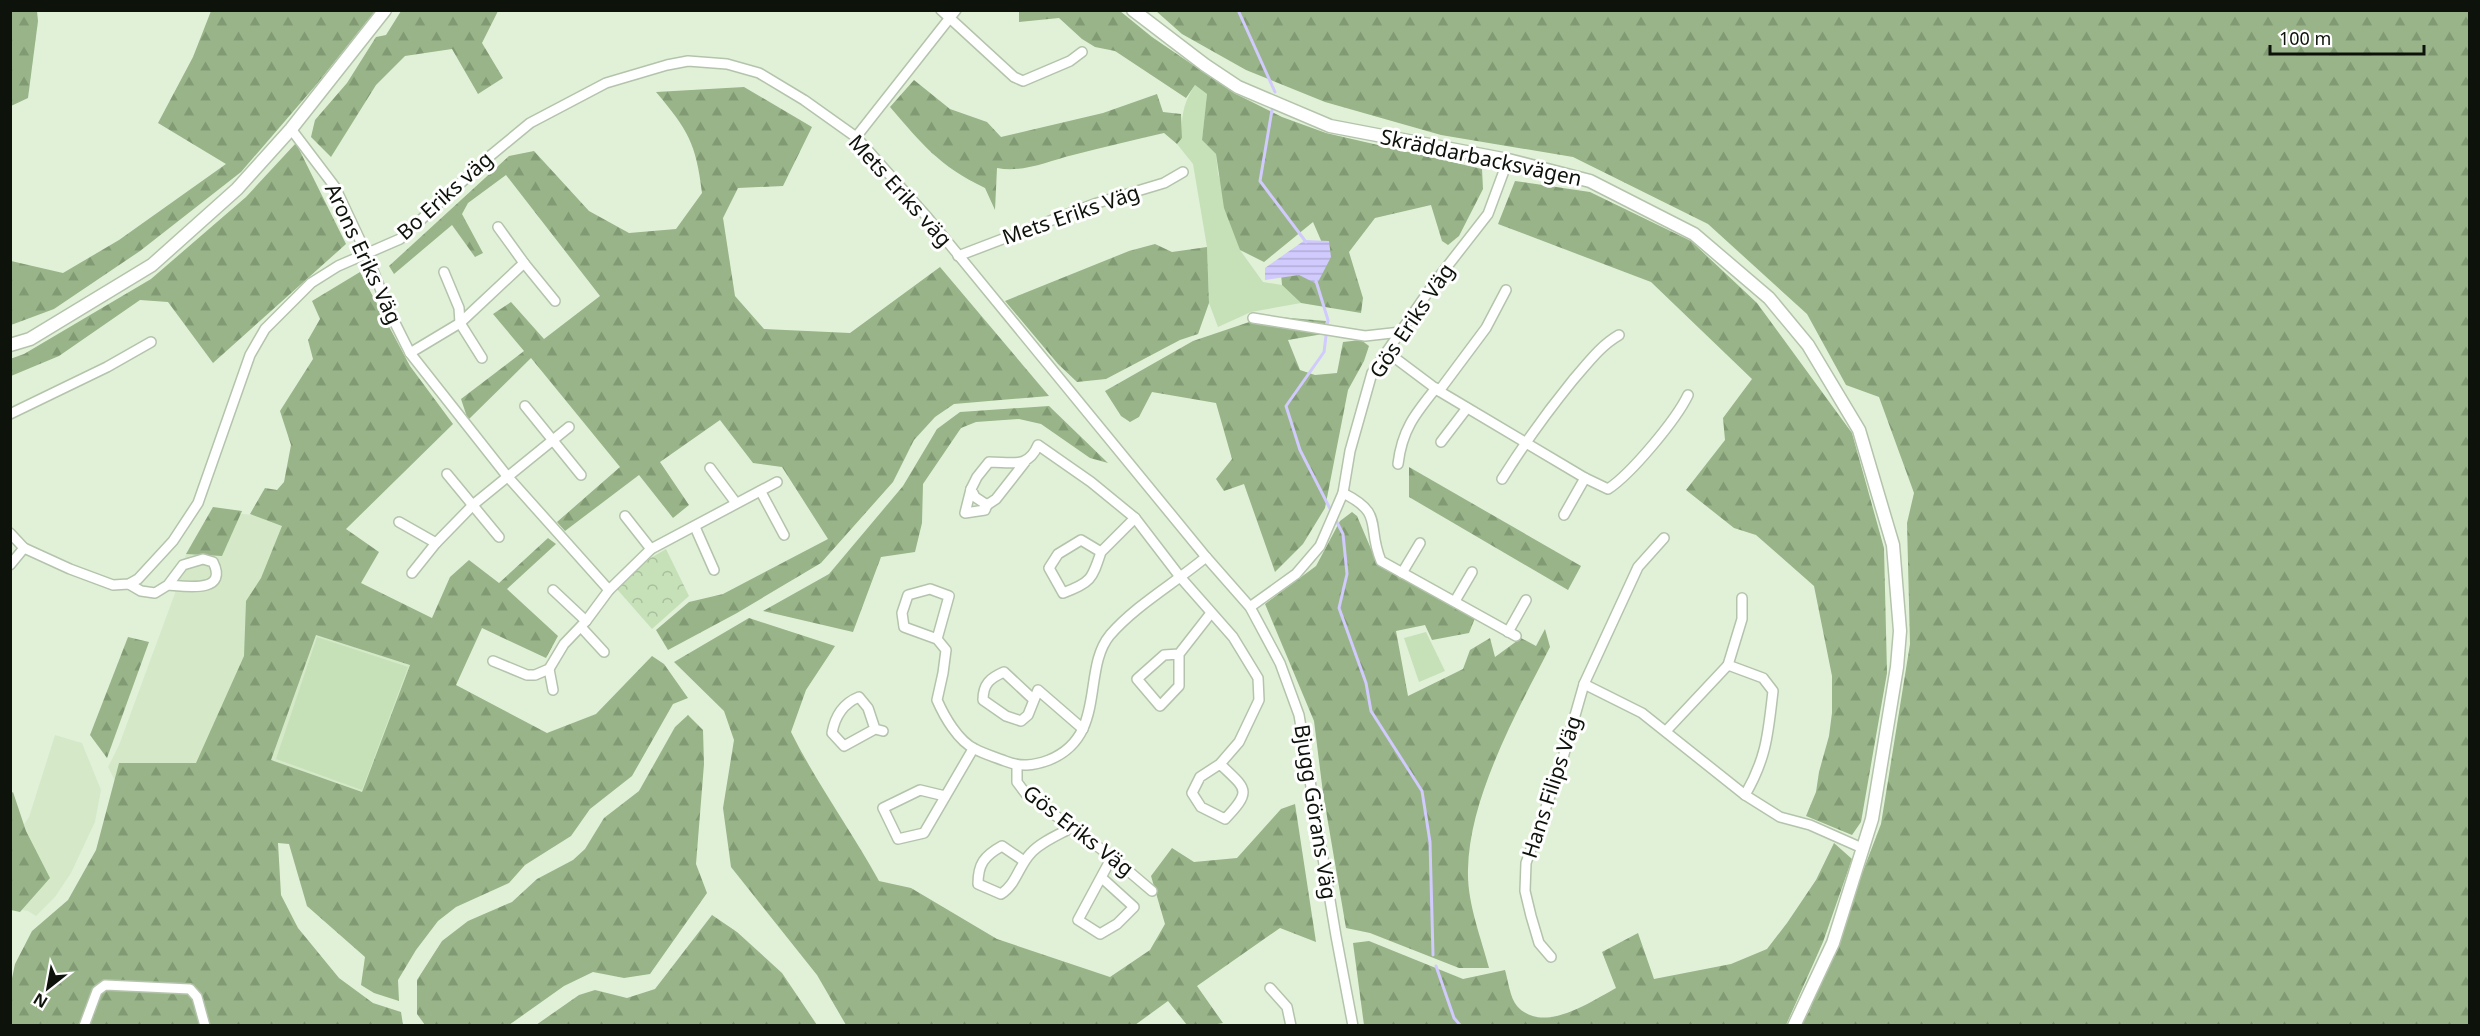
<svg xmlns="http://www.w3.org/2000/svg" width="2480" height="1036" font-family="'Noto Sans',sans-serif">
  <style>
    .built { fill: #d5e9c9 }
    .grass { fill: #c6e0b8 }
    .forest { fill: url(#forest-firs); fill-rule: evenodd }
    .park { fill: url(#park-crowns) }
    .water { fill: url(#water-rules) }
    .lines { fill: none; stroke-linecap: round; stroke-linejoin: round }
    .stream { stroke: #d1cafd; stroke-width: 3 }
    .minor-casing { stroke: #b4c4ac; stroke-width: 12 }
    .tertiary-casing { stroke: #b4c4ac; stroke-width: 15 }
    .minor { stroke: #fff; stroke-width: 9 }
    .tertiary { stroke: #fff; stroke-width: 12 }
    .labels { text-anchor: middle; stroke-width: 6; stroke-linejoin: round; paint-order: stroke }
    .street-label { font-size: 21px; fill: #0d120a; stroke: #fff }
  </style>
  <defs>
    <pattern id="forest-firs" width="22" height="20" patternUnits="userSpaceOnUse" patternTransform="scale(1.5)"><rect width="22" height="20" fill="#98b488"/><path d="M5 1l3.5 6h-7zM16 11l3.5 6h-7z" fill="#829a74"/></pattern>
    <pattern id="park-crowns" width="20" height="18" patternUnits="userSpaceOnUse" patternTransform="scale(1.5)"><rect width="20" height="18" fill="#c6e0b8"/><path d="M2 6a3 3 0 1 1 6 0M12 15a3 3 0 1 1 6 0" fill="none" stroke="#a9bf9d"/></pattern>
    <pattern id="water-rules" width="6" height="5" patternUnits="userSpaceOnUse" patternTransform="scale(1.5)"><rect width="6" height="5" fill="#d1cafd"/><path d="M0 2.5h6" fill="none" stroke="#b2acd8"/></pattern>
  </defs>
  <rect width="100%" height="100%" fill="#e1f1d8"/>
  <g class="built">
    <path d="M234,513l49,5 127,147 -48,127 -246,-9 -8,-16 11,-22 56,-152 11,-39z"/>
    <path d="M55,735l27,8 19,47 -6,32 -24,51 -16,24 -19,19 -8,-5 -17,-3v-64l18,-27z"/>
  </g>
  <g class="grass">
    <path d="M1195,85l12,9 -5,46 14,14 2,19 22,77 23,32 19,3 19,18 -50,9 -33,15 -9,-24 -2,-56 -14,-83 -16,-20 5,-6c-1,-21 1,-35 13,-53z"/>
    <path d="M1426,632l19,39 -26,11 -15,-44z"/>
    <path d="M317,637l91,30 -46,123 -86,-31z"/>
  </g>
  <g class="forest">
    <path d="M10,11h27l1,10 -10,77 -17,8z"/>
    <path d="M211,11h164l-59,74 -75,87 -101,79 -86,58 -43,16v-64l52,12 56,-33 107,-76 -68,-41 35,-66z"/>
    <path d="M401,11h97l-16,32 21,35 -25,16 -26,-45 -47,7 -29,29 -45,72 -20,-20 4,-17 32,-37 29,-46 10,-2z"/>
    <path d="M1019,11h101l32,26 82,56 48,24 44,16 156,36 1,20 -24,47 -11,9 -6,-4 -11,-36 -56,13 -26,34 14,46 -2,15 -60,-10 -19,-18 -1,-11 45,-22 -13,-30 -49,40 -24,-12 -16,-42 -8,-54 -14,-14 5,-46 -12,-9 -9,13 -71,-47 -20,-4 -13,-8 -23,-21 -40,4z"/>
    <path d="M1156,11h1313v1014h-669l9,-13 72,-188 29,-180 -3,-121 7,-30 -35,-96 -33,-12 -39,-71 -99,-90 -135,-67 -132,-22 -116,-33 -79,-32 -64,-36z"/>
    <path d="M914,80l36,29 37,13 14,15 102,-24 54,-19 6,18 18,2 1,24 -5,6 -13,-11c-30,7 -61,14 -91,22 -25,6 -49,18 -76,13l-2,42 -10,-22c-46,-22 -63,-44 -95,-81z"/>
    <path d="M744,87l68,40 -29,59 -45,2 -15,30 12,78 29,33 86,4 90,-66 109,129 -95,8 -19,13 -21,23 -21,42 -72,81 -84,50 -69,37 -12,-20 33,-28 34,-8 105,-55 -46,-72 -29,-4 -33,-43 -60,42 29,43 -16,13 -34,-43 -74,56 -8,-9 63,-55 -89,-109 -63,62 -7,-21 63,-48 -31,-37 18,-12 33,37 56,-43 -94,-121 -38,28 -6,11 21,39 -8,4 -23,-32 -58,49 -5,-8 120,-110 25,-5 55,60 40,22 47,-4 26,-36c-6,-50 -14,-63 -46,-101z"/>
    <path d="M296,143l50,101 -133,119 -45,-61 -28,-2 -81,56 -48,20 -1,-17 14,-5 127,-75 95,-82z"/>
    <path d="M1515,181l75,11 101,49 66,62 95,130 32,115 3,125 -26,149 -9,13 -46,-19 10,-24 3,-20 10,-36 3,-23v-37l-18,-90 -58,-51 -22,-7 -48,-38 39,-50 -2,-22 29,-39 -101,-97 -153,-58z"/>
    <path d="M1155,244l17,8 35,-5 2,56 -11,31 -18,6 -74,39 -29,3 -19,-18 -53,-63 124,-50z"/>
    <path d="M360,272l50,94 43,58 -107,105 33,23 -18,31 71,35 18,-41 19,-17 30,23 49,-45 8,6 -49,45 51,47 -12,22 -64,-30 -26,57 91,48 49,-19 56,-58 12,8 24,34 -15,6 -41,72 -42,33 -19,27 -46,29 -16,18 -53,24 -18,14 -22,29 -18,30 1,21 -25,-8 -13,-8 4,-28 -58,-51 -18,-62 -11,-1 3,52 17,33 41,50 34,25 28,9 2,13 -392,1v-43l4,-19 17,-33 36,-31 28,-50 23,-87h77l48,-107 2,-55 15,-23 21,-52 -32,-12 15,-26 12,2 7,-8 7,-37 -11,-34 33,-52 -5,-19 12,-21 -8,-18zM316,635l94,30 -48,127 -91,-32z"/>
    <path d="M1267,316l59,5 -3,13 -35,6 12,30 15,5 22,-2 6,-31 18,-2 8,6 -5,15 -16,29 -23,118 -22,36 -28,28 -31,-88 -20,7 -8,-12 16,-20 -16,-56 -64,-11 -13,25 -9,5 -9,-6 -16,-25 88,-50z"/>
    <path d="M1049,406l59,57 -18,-5 -49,-34 -22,-5 -43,3 -15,6 -38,56 -1,39 -7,29 -34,5 -28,75 -90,-21 66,-37 74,-88 34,-57 23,-17z"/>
    <path d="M1409,467l172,99 -13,24 -159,-93z"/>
    <path d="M213,507l29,4 -20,45 -36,-2z"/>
    <path d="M1352,512l5,4 20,47 98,55 -6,15 -37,7 -7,-15 -29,6 12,65 55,-27 7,-19 20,-12 5,19 26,-19 15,8 9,-17 5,18c-33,65 -81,150 -82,223 -1,33 13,67 21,98h-30l-89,-35 -24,-5 -23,-135 -9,-72 -49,-117 51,-38 24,-45z"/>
    <path d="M749,618l86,28 -29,44 -15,42c26,52 60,98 88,149l32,7 86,51 113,38 40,-27 15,-26 -14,-48 21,-28 22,14 43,-4 44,-49 14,-5 21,138 -36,-14 -83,58 26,37 -11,2h-25l-19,-24 -33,24h-289l-29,-50 -86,-108 -8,-59 11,-68 -10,-29 -50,-49z"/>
    <path d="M128,637l21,5 -42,116 -17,-23z"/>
    <path d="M688,715l15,15 1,34 -8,100 11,29 -57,81 -26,4 -31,-6 -29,14 -55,39h-84l-8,-11v-34l25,-39 26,-20 44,-19 25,-23 36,-19 12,-11 19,-31 35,-27 36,-64z"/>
    <path d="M13,792l13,39 24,47 -30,34 -9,-2 -1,-116z"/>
    <path d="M1834,843l18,16 -29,83 -37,83h-422l-11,-82 16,-2 94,38 42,-9c3,10 5,28 12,36 26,29 73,-4 99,-18l-14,-36 36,-19 16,46 77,-15 36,-15 20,-26 29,-43z"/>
    <path d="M712,915l25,17 45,41 35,52h-281l43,-30 16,-5 32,8 28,-9z"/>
  </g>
  <path class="park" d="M666,549l23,47 -37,33 -36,-41 33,-29z"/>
  <path class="water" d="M1305,240l24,1 2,16 -14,27 -18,-9 -34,5v-12z"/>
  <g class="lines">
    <g class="stream">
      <path d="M1238,10l37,82"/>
      <path d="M1272,110l-12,71 46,61"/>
      <path d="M1316,281l12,39 -4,32 -38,54 14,44 43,84 4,40 -8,34 27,75 5,28 51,80 8,51 3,113"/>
      <path d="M1436,966l18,52 7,8"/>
    </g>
    <defs>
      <g id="minor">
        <path d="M941,10l73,67 9,4 47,-20 12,-9"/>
        <path d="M291,129l44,58 32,68 22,56 21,42 97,123 102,114"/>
        <path d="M856,137l100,-127"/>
        <path d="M958,256l136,-52 70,-21 19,-11"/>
        <path d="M524,263l31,38"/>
        <path d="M444,272l15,36 1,15 22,35"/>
        <path d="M1253,318l112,18 36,-4"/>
        <path d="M1387,352l52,39 146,87 23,11c23,-15 68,-69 80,-94"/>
        <path d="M410,353l50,-30 64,-60 -26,-36"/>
        <path d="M1439,391l47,-63 20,-38"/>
        <path d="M525,406l56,69"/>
        <path d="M10,414l97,-47 44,-25"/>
        <path d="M1441,442l26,-34"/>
        <path d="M1025,462l-29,37 -9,6 -12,-8 -4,-8 6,-12 12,-15c23,0 39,7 49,-17l53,37 44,36 46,60 52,59 25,41 1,22 -20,42 -19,22 -20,13 -8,16 9,14 24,12c28,-29 21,-30 -5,-55"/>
        <path d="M1398,464c4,-34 17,-50 38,-76"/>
        <path d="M710,468l26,35"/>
        <path d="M447,474l52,63"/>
        <path d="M1502,479c22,-35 45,-67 71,-99 15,-17 27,-34 46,-45"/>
        <path d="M971,489l-6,24 20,-3 2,-5"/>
        <path d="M761,492l23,43"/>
        <path d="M1343,493c42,21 23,32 38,68l135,75"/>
        <path d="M1564,515l21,-37"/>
        <path d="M625,516l26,33"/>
        <path d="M399,522l37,21 38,-39 95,-77"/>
        <path d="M695,527l19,43"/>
        <path d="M10,533l14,15 46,21 43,16 16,-1 9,-5 35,-38 25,-38 52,-148 15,-26 46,-46 27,-17 62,-27 90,-83 40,-33 76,-40 61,-18 21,-4 39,3 32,9 45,27 52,37 72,81 278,339 44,50 30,56 19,52 37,221 17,90"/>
        <path d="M1101,552c-9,27 -10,31 -38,41l-14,-25 9,-14 23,-14 20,12 34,-34"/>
        <path d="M10,565l14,-17"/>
        <path d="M412,573l24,-30"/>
        <path d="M1402,573l18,-30"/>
        <path d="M129,584l12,7 14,2 13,-8 15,-20 20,-6 10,3c16,32 -29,24 -45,23"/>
        <path d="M553,590l33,31"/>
        <path d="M1742,598v21l-14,46 35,13 10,13c-5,42 -6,66 -28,104"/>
        <path d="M1455,601l17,-29"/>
        <path d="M1250,607l46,-33 24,-28 23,-53 7,-42 22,-78 63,-91 53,-68 20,-54"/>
        <path d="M581,627l23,25"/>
        <path d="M1508,632l18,-32"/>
        <path d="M937,639l-33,-12 -2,-14 6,-18 22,-6 19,7 -12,43 9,11 -3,23 -6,27c7,16 21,41 38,49 9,5 20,8 30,12 15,6 28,5 44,-1 59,-24 32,-90 61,-125 26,-30 65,-52 96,-78"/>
        <path d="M1179,654v32l-19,20 -23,-27 27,-24 15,-1 32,-41"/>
        <path d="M493,661l34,14h8l14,-6 15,-25 22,-23 23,-31 42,-41 126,-67"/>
        <path d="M549,669l4,21"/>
        <path d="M1584,684l58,29 103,82 35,22 30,8 52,23"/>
        <path d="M1034,700l-30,-28c-14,6 -21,12 -21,28l23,16 15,5 7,-6 10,-25 45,39"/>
        <path d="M875,729l-7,-21 -9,-11c-15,6 -24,19 -27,36l12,13 31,-17 8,2"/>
        <path d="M1666,731l62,-66"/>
        <path d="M1017,765v17l9,12 86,63 40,34"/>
        <path d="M945,796l-25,-6 -37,18 15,31 26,-6 49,-84"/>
        <path d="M1024,861l-22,-15c-18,10 -24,18 -24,38l23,10c15,-9 18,-29 30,-41 10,-11 27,-18 40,-25"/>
        <path d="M1102,878l32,29 -17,17 -17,10 -22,-14 34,-63"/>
        <path d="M1551,957l-12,-14 -8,-27 -6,-25 1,-28 34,-95 24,-84 54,-117 26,-29"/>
        <path d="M1270,988l17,19 4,19"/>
        <path d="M84,1026l13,-35 8,-6 85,4 7,8 8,29"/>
      </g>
      <g id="tertiary">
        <path d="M1133,10l72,55 33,22 92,39 178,34 82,21 104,53 75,64 39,47 51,85 34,115 7,86 -3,36 -25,152 -39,124 -39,83"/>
        <path d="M10,345l20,-6 122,-74 85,-76 54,-60 94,-119"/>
      </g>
    </defs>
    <use href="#minor" class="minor-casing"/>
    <use href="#tertiary" class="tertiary-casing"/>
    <use href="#minor" class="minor"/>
    <use href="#tertiary" class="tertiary"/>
  </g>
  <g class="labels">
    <g class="street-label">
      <text transform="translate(1481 158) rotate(12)" y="7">Skräddarbacksvägen</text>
      <text transform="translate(900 191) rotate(48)" y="7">Mets Eriks väg</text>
      <text transform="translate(445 196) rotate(-42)" y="7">Bo Eriks väg</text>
      <text transform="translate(1071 215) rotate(-19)" y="7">Mets Eriks Väg</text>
      <text transform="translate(363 254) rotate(65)" y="7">Arons Eriks Väg</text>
      <text transform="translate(1412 321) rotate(-56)" y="7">Gös Eriks Väg</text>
      <text transform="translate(1552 787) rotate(-72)" y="7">Hans Filips Väg</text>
      <text transform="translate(1315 812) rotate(81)" y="7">Bjugg Görans Väg</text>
      <text transform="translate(1078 831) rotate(38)" y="7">Gös Eriks Väg</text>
    </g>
  </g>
  <rect width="2480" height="1036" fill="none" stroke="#0d120a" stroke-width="24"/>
  <g transform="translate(48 988) rotate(211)" stroke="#ffffff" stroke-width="4.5" paint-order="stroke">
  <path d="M0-4.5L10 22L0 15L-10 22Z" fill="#0d120a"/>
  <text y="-9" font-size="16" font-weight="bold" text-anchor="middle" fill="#0d120a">N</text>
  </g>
  <path d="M2270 45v9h154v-9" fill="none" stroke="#0d120a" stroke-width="3"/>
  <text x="2279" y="45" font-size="18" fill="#0d120a" stroke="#ffffff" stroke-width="4.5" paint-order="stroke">100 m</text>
</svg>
